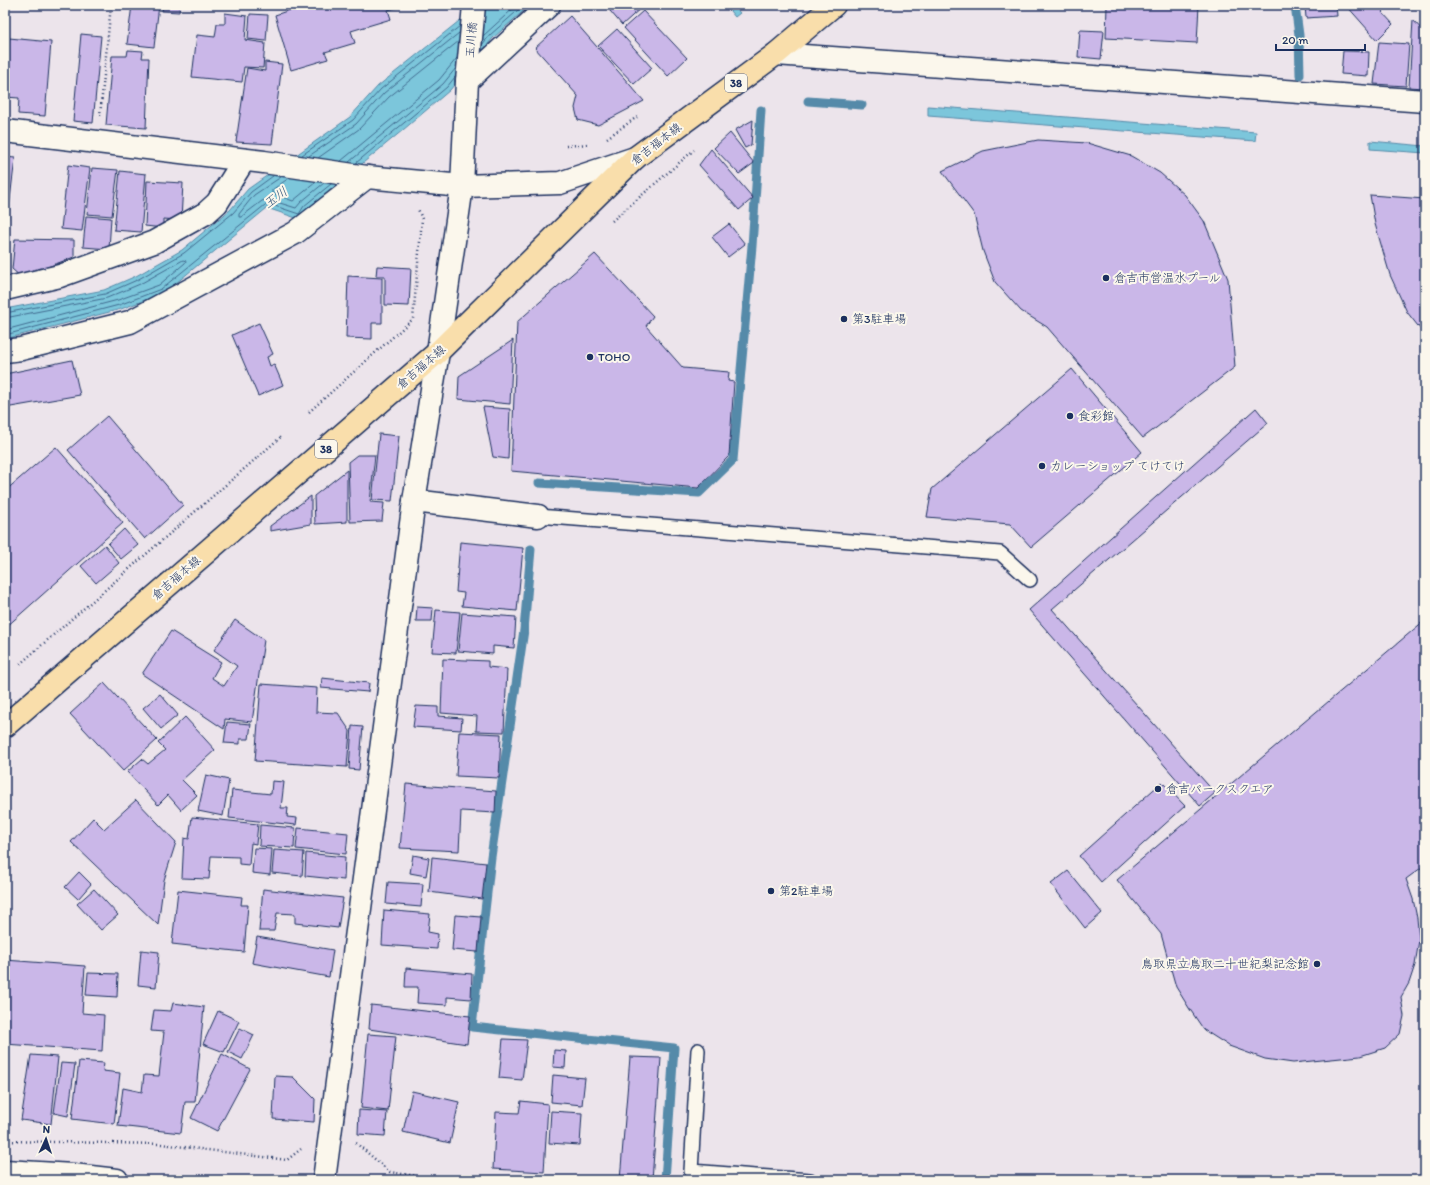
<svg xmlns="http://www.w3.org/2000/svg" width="1430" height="1185" font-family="Itim,'Klee One',sans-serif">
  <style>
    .water { fill: #7bc6db; stroke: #558aa9 }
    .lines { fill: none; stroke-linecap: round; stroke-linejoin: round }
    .shore { stroke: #416b90; stroke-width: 1 }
    .stream { stroke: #558aa9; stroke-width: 9 }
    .building { fill: #cab7e8; stroke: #1b2f5e }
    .service-casing { stroke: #1b2f5e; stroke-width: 16 }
    .minor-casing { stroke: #1b2f5e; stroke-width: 25 }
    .tertiary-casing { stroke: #1b2f5e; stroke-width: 25 }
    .secondary-casing { stroke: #1b2f5e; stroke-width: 25 }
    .primary-casing { stroke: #1b2f5e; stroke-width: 25 }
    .path { stroke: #1b2f5e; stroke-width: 2.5; stroke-dasharray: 1 3; stroke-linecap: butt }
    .service { stroke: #fbf7ec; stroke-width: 13 }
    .minor { stroke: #fbf7ec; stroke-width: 22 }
    .tertiary { stroke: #fbf7ec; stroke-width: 22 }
    .secondary { stroke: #fbf7ec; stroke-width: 22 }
    .primary { stroke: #f9deab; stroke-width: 22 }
    .poi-dot { fill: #1b2f5e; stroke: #fbf7ec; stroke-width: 1.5 }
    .labels { text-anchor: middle; stroke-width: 4; stroke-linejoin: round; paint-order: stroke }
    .shield { fill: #fbf7ec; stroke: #5e6b89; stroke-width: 1 }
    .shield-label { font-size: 11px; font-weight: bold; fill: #1b2f5e }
    .street-label { font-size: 12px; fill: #1b2f5e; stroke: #fbf7ec }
    .poi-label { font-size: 12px; fill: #1b2f5e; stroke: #fbf7ec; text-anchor: start }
    .water-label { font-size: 13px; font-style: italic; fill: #33557d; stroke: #fbf7ec }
  </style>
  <rect width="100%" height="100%" fill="#ece4eb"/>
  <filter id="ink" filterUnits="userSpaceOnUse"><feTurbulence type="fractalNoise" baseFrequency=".025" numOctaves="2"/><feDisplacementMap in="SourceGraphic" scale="8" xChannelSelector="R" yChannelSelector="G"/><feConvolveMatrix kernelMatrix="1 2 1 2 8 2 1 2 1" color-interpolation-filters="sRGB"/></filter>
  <g filter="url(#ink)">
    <g class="water">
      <path d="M479,5h51l-37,33 -43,52 -47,40 -96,79 -5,11 -35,-12 -103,85 -43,16 -116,30v-30l99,-19 32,-14 46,-26 48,-40 18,-21 102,-72 28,-31z"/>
      <path d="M725,5h8l7,8 -5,4z"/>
      <path d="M928,106l328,26 -1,9 -327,-25z"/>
      <path d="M1370,141l55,5v7l-55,-4z"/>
    </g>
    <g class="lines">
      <g class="shore">
        <path d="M483,36l34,-31"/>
        <path d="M482,45l8,-10 34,-30"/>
        <path d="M302,155l51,-35 28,-31 79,-63"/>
        <path d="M309,156l47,-32 28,-31 75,-60"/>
        <path d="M318,158l41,-29 30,-32 70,-56"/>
        <path d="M341,161l98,-81 18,-22"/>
        <path d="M349,162l94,-78 13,-16"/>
        <path d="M356,163l91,-76 8,-10"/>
        <path d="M281,177l-27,18 -15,19v3h2l21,-16 5,-2 29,9 5,-6 23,-19"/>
        <path d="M289,178l-17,12v3l21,8 23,-19"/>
        <path d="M5,313l100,-19 32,-14 47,-27 49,-40 18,-21 22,-16"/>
        <path d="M5,318l102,-20 33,-14 43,-24 3,1 -1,2 -26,22 -41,15 -113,30"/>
        <path d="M5,335l114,-30 42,-16 104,-84 4,-1 30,10 5,-8 27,-22"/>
      </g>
      <g class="stream">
        <path d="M1295,5l4,30 1,40"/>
        <path d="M808,101l54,4"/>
        <path d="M539,483l160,10 34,-33 19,-214 9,-136"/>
        <path d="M531,549l-7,81 -33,227 -19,170 202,21 -9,132"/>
      </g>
    </g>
    <g class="building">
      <path d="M132,5h27l-5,42 -27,-3z"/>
      <path d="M163,5h17l-1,7 -17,-1z"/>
      <path d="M305,5h102l-19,5 3,9 -40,12 4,12 -30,9 3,7 -37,11 -16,-55z"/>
      <path d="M605,5h35l2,2 -20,18z"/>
      <path d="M1107,5h92l-2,38 -91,-5z"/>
      <path d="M1305,5h31l1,11 -31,2z"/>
      <path d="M1346,5h43l-7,7 11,12 -16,16z"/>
      <path d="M643,11l44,47 -19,18 -44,-48z"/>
      <path d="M225,13l22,3 -2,24 20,3 -2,25 -19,-1 -2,15 -50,-5 5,-42 18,2 2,-13h8z"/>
      <path d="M250,14l18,1 -2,26 -18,-2z"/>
      <path d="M570,16l74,85 -46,24 -20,-5 -3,-12 3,-12 -43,-48z"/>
      <path d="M1413,20l12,13v55l-16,-1z"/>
      <path d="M617,29l35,39 -18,16 -36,-38z"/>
      <path d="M1080,30l24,1 -3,28 -23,-2z"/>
      <path d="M81,34l20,2 -8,87 -20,-2z"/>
      <path d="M9,38l42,4 -6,74 -27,-2 1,-16 -14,-1v-25z"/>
      <path d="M1379,42l30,2 -3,42 -32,-2z"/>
      <path d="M128,50l15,1 -1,7h7l-3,70 -40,-3 6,-69h15z"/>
      <path d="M1343,51l26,1 -1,24 -27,-2z"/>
      <path d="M265,62l17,2 -10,80 -36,-2 11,-74 18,3z"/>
      <path d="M753,120l-2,25 -6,3 -10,-18z"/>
      <path d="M730,133l24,30 -15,11 -25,-26z"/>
      <path d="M1038,140l49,3 44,13 29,17 25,22 19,26 24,58 7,88 -92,71 -96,-111 -26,-16 -26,-29 -12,-31 -9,-37 -32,-43 41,-20z"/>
      <path d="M711,149l42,49 -14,12 -40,-45z"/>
      <path d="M5,157l10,1 -10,83z"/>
      <path d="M68,165l22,3 -8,63 -21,-2z"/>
      <path d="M92,168l26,2 -6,46 -25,-2z"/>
      <path d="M120,171l26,3 -5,58 -27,-2z"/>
      <path d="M147,181l36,2 -2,37 -18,-1v9l-18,-2z"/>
      <path d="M1370,195l55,4v136l-18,-23 -17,-37 -15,-51z"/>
      <path d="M86,216l25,2 -2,31 -26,-2z"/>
      <path d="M729,224l16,20 -17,13 -16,-20z"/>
      <path d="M15,239l59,1v17l-53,20 -9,-8z"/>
      <path d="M595,254l58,62 -7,10 37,42 46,4 -1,9 6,1 -5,74 -31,32 -187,-17 6,-149z"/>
      <path d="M377,266l34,2 -2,38 -24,-1v-29h-9z"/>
      <path d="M348,276l34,2v45h-10v16l-26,-1z"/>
      <path d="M259,323l14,31 -6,3 3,9 4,-2 9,21 -25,11 -26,-61z"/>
      <path d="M513,340l-3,64 -52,-5 1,-23z"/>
      <path d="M72,360l8,35 -75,13v-34z"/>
      <path d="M1072,369l70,83 -111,95 -21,-23 -83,-7 5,-28z"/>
      <path d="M483,407l27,2 -2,50 -15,-2z"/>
      <path d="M1256,408l12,15 -216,186 163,184 -15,13 -171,-196z"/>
      <path d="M107,416l76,89 -38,34 -77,-89z"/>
      <path d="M379,434l20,2 -7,65 -20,-1z"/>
      <path d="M56,447l67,76 -118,105v-137z"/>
      <path d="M357,455h18l-5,47 14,1 -2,18 -32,1 -2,-60z"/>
      <path d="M347,470v52l-32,2 -1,-28z"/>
      <path d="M311,496v28l-41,7v-5z"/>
      <path d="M124,529l14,16 -17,14 -13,-15z"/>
      <path d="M460,542l63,6 -6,63 -55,-5 2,-13 -8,-1z"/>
      <path d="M105,545l14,18 -23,20 -15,-17z"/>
      <path d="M417,607l16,1 -1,13h-16z"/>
      <path d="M436,610l24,2 -4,41 -24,-1z"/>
      <path d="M462,613l54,4 -2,31 -21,-2v8l-35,-3z"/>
      <path d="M235,620l29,20 -12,82 -27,-3 -1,10 -82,-55 29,-43 50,31 -9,16 12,8 13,-20 -23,-16z"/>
      <path d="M1425,620v245l-19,14 7,20 4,19 2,22 -4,25 -6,18 -8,14 3,19 -4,18 -15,14 -25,8 -67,7 -28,-4 -36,-13 -25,-16 -15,-22 -13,-21 -15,-53 -44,-54z"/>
      <path d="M443,659l45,2v6l19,2 -3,63 -28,-1 1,-15 -36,-3z"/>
      <path d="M322,678l47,5 -1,9 -47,-4z"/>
      <path d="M104,683l53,57 -34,31 -53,-57z"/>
      <path d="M261,684l56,4 -1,24 22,1 12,18 -3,36 -92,-6z"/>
      <path d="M160,694l18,21 -17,14 -18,-21z"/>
      <path d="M416,706l22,1v9l24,2 -1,12 -48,-3z"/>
      <path d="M185,717l30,33 -33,30 15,15 -16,15 -13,-15 -10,10 -31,-33 15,-13 6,5 17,-14 -7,-7z"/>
      <path d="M227,722l24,2 -2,15h-9v5l-16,-1z"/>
      <path d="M352,726l11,1 -4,43 -10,-1z"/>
      <path d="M459,732l42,2 -2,44 -43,-2z"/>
      <path d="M206,775l23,5 -6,36 -25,-5z"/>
      <path d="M272,781l12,1 -3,26h7l-1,9 10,1 -1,7 -67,-7 3,-28 39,4z"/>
      <path d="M1162,782l23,24 -84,76 -22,-26z"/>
      <path d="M406,784l90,7 -1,22 -34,-2 -2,40 -59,-3z"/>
      <path d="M136,800l40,42 -12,38 -6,45 -87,-83 22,-24 11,11z"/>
      <path d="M192,817l66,7 -2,20 -5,-1 -2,22 -10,-1v-7l-28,-1 -2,23 -27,-1 2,-40 5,1z"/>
      <path d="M260,825l35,3 -1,20 -35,-2z"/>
      <path d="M298,828l50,5 -2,21 -50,-5z"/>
      <path d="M254,848l18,1 -2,26 -18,-2z"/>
      <path d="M274,850l30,2 -2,24 -30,-3z"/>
      <path d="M306,853l39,4 -1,23 -39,-4z"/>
      <path d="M413,855l16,3 -3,18 -16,-3z"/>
      <path d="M432,857l54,6 -4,36 -53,-7z"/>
      <path d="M1068,871l34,42 -17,15 -34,-44z"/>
      <path d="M79,872l12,12 -13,15 -13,-12z"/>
      <path d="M388,882l35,2 -2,23 -35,-3z"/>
      <path d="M94,889l24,26 -17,15 -24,-26z"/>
      <path d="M263,889l80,9 -5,30 -43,-5v-9l-18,-1 -3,18h-15z"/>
      <path d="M178,890l64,7 -1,8h7l-4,47 -72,-8z"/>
      <path d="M384,910l46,4 -2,18 10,2 -1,15 -55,-4z"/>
      <path d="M455,915l26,2 -3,35 -26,-2z"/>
      <path d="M257,937l76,13 -4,27 -77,-14z"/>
      <path d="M141,950l18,2 -3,35 -18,-2z"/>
      <path d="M5,960l80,6 -3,47 22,2 -2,36 -97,-7z"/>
      <path d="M406,968l66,6 -1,25 -24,-2v8l-30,-2 1,-16h-13z"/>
      <path d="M88,973l30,1 -1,23 -31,-2z"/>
      <path d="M173,1003l31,4 -9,95h-10l-4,31 -63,-7 5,-38 19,4 2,-17 15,1 5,-44 -13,-1 3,-21 17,1z"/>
      <path d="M371,1005l99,11 -3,28 -98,-15z"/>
      <path d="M218,1011l21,10 -15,31 -21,-8z"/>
      <path d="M240,1028l14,7 -12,24 -14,-7z"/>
      <path d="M368,1034l28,2 -8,75 -27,-3z"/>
      <path d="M503,1039l24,1 -5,40 -23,-2z"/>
      <path d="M554,1050l12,1 -1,17 -12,-1z"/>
      <path d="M222,1054l28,15 -33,62 -26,-13z"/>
      <path d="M31,1055l27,2 -7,67 -30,-4z"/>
      <path d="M630,1057l31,1 -9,122h-32z"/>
      <path d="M79,1061l25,2 -1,8 17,2 -6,51 -42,-5z"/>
      <path d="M61,1063l14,1 -7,52 -14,-3z"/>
      <path d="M553,1075l32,3 -3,27 -31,-3z"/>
      <path d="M275,1076l18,1 22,22 -1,23 -41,-3z"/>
      <path d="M412,1091l47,11 -9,41 -47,-11z"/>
      <path d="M521,1101l27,3 -4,68 -51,-3 3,-57 23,1z"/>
      <path d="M359,1110l28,2 -2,24 -27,-2z"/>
      <path d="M551,1111l31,2 -2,32 -31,-2z"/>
    </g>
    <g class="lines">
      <defs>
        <g id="service">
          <path d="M538,516l462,37 30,27"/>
          <path d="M698,1050l-7,121 119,9"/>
        </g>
        <g id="minor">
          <path d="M776,54l649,47"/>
          <path d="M467,81l82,-76"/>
          <path d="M5,289l55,-13 94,-34 52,-29 11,-10 27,-43"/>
          <path d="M5,351l16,-2 109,-27 165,-89 72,-56"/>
          <path d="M414,501l124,15"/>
          <path d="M324,1180l90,-679 24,-149 24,-166 5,-105 7,-76"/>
        </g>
        <path id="tertiary" d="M5,131l259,31 103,15 95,9 98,-3 75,-25"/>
        <path id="secondary" d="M5,1171l68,4 44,5"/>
        <path id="primary" d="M5,726l433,-374 197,-194 141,-104 58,-49"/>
      </defs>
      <use href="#service" class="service-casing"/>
      <use href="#minor" class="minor-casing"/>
      <use href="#tertiary" class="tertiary-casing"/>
      <use href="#secondary" class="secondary-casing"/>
      <use href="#primary" class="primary-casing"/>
      <g class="path">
        <path d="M100,116l11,-111"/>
        <path d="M607,138l30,-21"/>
        <path d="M566,146l22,-2"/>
        <path d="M612,221l82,-71"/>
        <path d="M309,412l104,-93 9,-100 -4,-10"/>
        <path d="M20,664l262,-228"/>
        <path d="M5,1141l156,3 126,16 14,-11"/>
        <path d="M356,1143l34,29 52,8"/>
      </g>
      <use href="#service" class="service"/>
      <use href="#minor" class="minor"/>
      <use href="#tertiary" class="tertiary"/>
      <use href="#secondary" class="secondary"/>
      <use href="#primary" class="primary"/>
    </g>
  </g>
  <g class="poi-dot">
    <circle cx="1106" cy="278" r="4"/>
    <circle cx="844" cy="319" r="4"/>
    <circle cx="590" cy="357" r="4"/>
    <circle cx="1070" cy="416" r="4"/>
    <circle cx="1042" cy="466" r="4"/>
    <circle cx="1158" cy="789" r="4"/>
    <circle cx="771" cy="891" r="4"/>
    <circle cx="1317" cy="964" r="4"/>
  </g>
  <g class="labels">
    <g class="shield">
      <rect x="725" y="74" width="22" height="18" rx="3"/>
      <rect x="315" y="440" width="22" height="18" rx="3"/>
    </g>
    <g class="shield-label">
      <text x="736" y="87">38</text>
      <text x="326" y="453">38</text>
    </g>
    <g class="street-label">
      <text transform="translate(471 40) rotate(-85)" y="4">玉川橋</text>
      <text transform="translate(656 144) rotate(-38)" y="4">倉吉福本線</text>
      <text transform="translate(421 367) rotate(-41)" y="4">倉吉福本線</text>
      <text transform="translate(176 578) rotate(-41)" y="4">倉吉福本線</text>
    </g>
    <g class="poi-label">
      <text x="1114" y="282">倉吉市営温水プール</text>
      <text x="852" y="323">第3駐車場</text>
      <text x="598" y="361">TOHO</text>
      <text x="1078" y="420">食彩館</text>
      <text x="1050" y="470">カレーショップ てけてけ</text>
      <text x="1166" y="793">倉吉パークスクエア</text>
      <text x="779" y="895">第2駐車場</text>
      <text x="1309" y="968" text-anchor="end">鳥取県立鳥取二十世紀梨記念館</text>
    </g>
    <g class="water-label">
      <text transform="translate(275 197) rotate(-36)" y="5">玉川</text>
    </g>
  </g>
  <rect width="1430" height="1185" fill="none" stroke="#fbf7ec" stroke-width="20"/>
  <rect x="10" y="10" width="1410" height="1165" fill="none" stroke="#1b2f5e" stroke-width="1.5" filter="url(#ink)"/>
  <g transform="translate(46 1139) rotate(3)" stroke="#fbf7ec" stroke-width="3" paint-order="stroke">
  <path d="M0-3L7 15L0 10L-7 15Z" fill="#1b2f5e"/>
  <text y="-6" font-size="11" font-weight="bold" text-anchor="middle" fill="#1b2f5e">N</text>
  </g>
  <path d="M1276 44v6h89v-6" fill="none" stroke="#1b2f5e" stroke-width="2"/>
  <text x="1282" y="44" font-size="12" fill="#1b2f5e" stroke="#fbf7ec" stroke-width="3" paint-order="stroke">20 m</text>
</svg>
